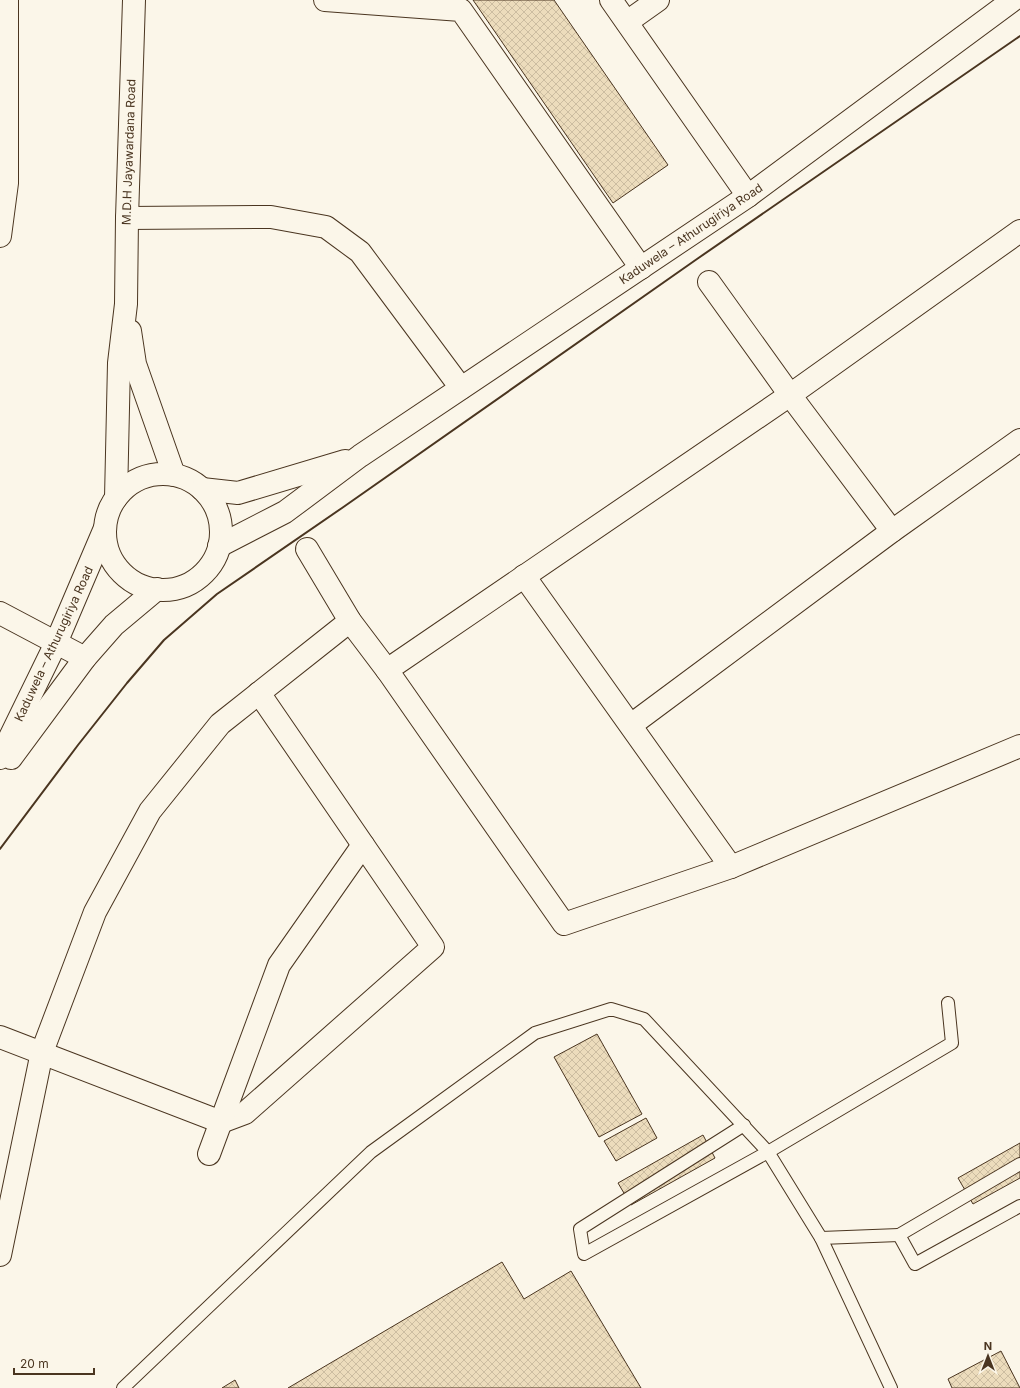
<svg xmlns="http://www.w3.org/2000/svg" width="1020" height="1388" font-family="Inter,sans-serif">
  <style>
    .building { fill: url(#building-cross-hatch); stroke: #4a3520 }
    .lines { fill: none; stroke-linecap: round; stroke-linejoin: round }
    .service-casing { stroke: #4a3520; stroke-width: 14 }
    .minor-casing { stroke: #4a3520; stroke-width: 24 }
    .tertiary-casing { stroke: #4a3520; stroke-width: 24 }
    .primary-casing { stroke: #4a3520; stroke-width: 24 }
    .service { stroke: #fbf6e9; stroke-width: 12 }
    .minor { stroke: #fbf6e9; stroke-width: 22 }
    .tertiary { stroke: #fbf6e9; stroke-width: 22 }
    .primary { stroke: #fbf6e9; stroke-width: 22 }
    .wall { stroke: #4a3520; stroke-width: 2 }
    .labels { text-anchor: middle; stroke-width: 3; stroke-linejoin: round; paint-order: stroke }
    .street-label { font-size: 12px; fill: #4a3520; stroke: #fbf6e9 }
  </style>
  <defs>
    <pattern id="building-cross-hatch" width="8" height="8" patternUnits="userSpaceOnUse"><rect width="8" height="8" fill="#ecdcbc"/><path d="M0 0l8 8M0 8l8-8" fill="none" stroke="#ccbda1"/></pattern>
  </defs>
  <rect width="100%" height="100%" fill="#fbf6e9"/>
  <g class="building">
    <path d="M473,0h81l114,165 -55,38z"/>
    <path d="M597,1034l45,80 -43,23 -45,-80z"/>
    <path d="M646,1118l11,20 -41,23 -12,-20z"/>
    <path d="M703,1135l12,23 -84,47 -13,-22z"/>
    <path d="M1020,1143v35l-47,26 -15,-26z"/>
    <path d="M502,1262l22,37 47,-28 70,117h-353z"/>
    <path d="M1001,1351l19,37h-68l-4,-9z"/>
    <path d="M235,1380l4,8h-17z"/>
  </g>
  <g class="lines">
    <defs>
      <g id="service">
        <path d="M744,1125l-164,104 4,25 184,-102 184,-109 -4,-40"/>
        <path d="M1020,1164l-121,71 16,29 105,-58"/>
        <path d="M821,1238l78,-3"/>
        <path d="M123,1388l248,-236 164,-119 76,-24 33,10 124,133 53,86 70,150"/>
      </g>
      <g id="minor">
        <path d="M325,0l136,10 180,258"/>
        <path d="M611,0l137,196"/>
        <path d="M627,22l31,-22"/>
        <path d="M127,218l144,-1 55,10 34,25 101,136"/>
        <path d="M1020,231l-230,164 -403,275 177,254 167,-57 289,-121"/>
        <path d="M0,236l7,-53v-183"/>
        <path d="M709,282l81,113 102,136"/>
        <path d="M307,549l43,72 37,49"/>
        <path d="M524,576l207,291"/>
        <path d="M0,613l85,45"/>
        <path d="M631,725l261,-194 128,-91"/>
        <path d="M0,1037l221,85 24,-9 188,-166 -174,-254"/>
        <path d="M209,1154l70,-189 84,-120"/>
        <path d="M0,1255l42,-203 53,-140 55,-101 70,-87 130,-103"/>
      </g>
      <g id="tertiary">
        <path d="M130,331l5,33 39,111"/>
        <path d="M116,498l3,-135 7,-59 1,-86 7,-218"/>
      </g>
      <g id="primary">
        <circle cx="163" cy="532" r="58"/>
        <path d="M202,489l36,4 107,-32"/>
        <path d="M219,546l66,-34 75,-56 388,-260 265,-196"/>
        <path d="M0,758l56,-115 49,-115"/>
        <path d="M11,758l74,-100 29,-33 43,-36"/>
      </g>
    </defs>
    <use href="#service" class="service-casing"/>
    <use href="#minor" class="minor-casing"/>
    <use href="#tertiary" class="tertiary-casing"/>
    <use href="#primary" class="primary-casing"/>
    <use href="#service" class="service"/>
    <use href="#minor" class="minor"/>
    <use href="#tertiary" class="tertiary"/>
    <use href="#primary" class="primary"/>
    <path class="wall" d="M0,849l78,-104 49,-62 37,-43 53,-46 125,-86 355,-249 323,-223"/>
  </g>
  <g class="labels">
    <g class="street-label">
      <text transform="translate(129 152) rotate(-88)" y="4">M.D.H Jayawardana Road</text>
      <text transform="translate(691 234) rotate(-34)" y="4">Kaduwela – Athurugiriya Road</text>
      <text transform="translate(54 644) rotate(-65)" y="4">Kaduwela – Athurugiriya Road</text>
    </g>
  </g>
  <g transform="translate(988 1356)" stroke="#fbf6e9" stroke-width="3" paint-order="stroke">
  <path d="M0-3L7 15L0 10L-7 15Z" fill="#4a3520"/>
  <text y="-6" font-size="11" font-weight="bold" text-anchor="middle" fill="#4a3520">N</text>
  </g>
  <path d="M14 1368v6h80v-6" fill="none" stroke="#4a3520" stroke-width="2"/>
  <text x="20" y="1368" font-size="12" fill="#4a3520" stroke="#fbf6e9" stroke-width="3" paint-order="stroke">20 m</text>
</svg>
